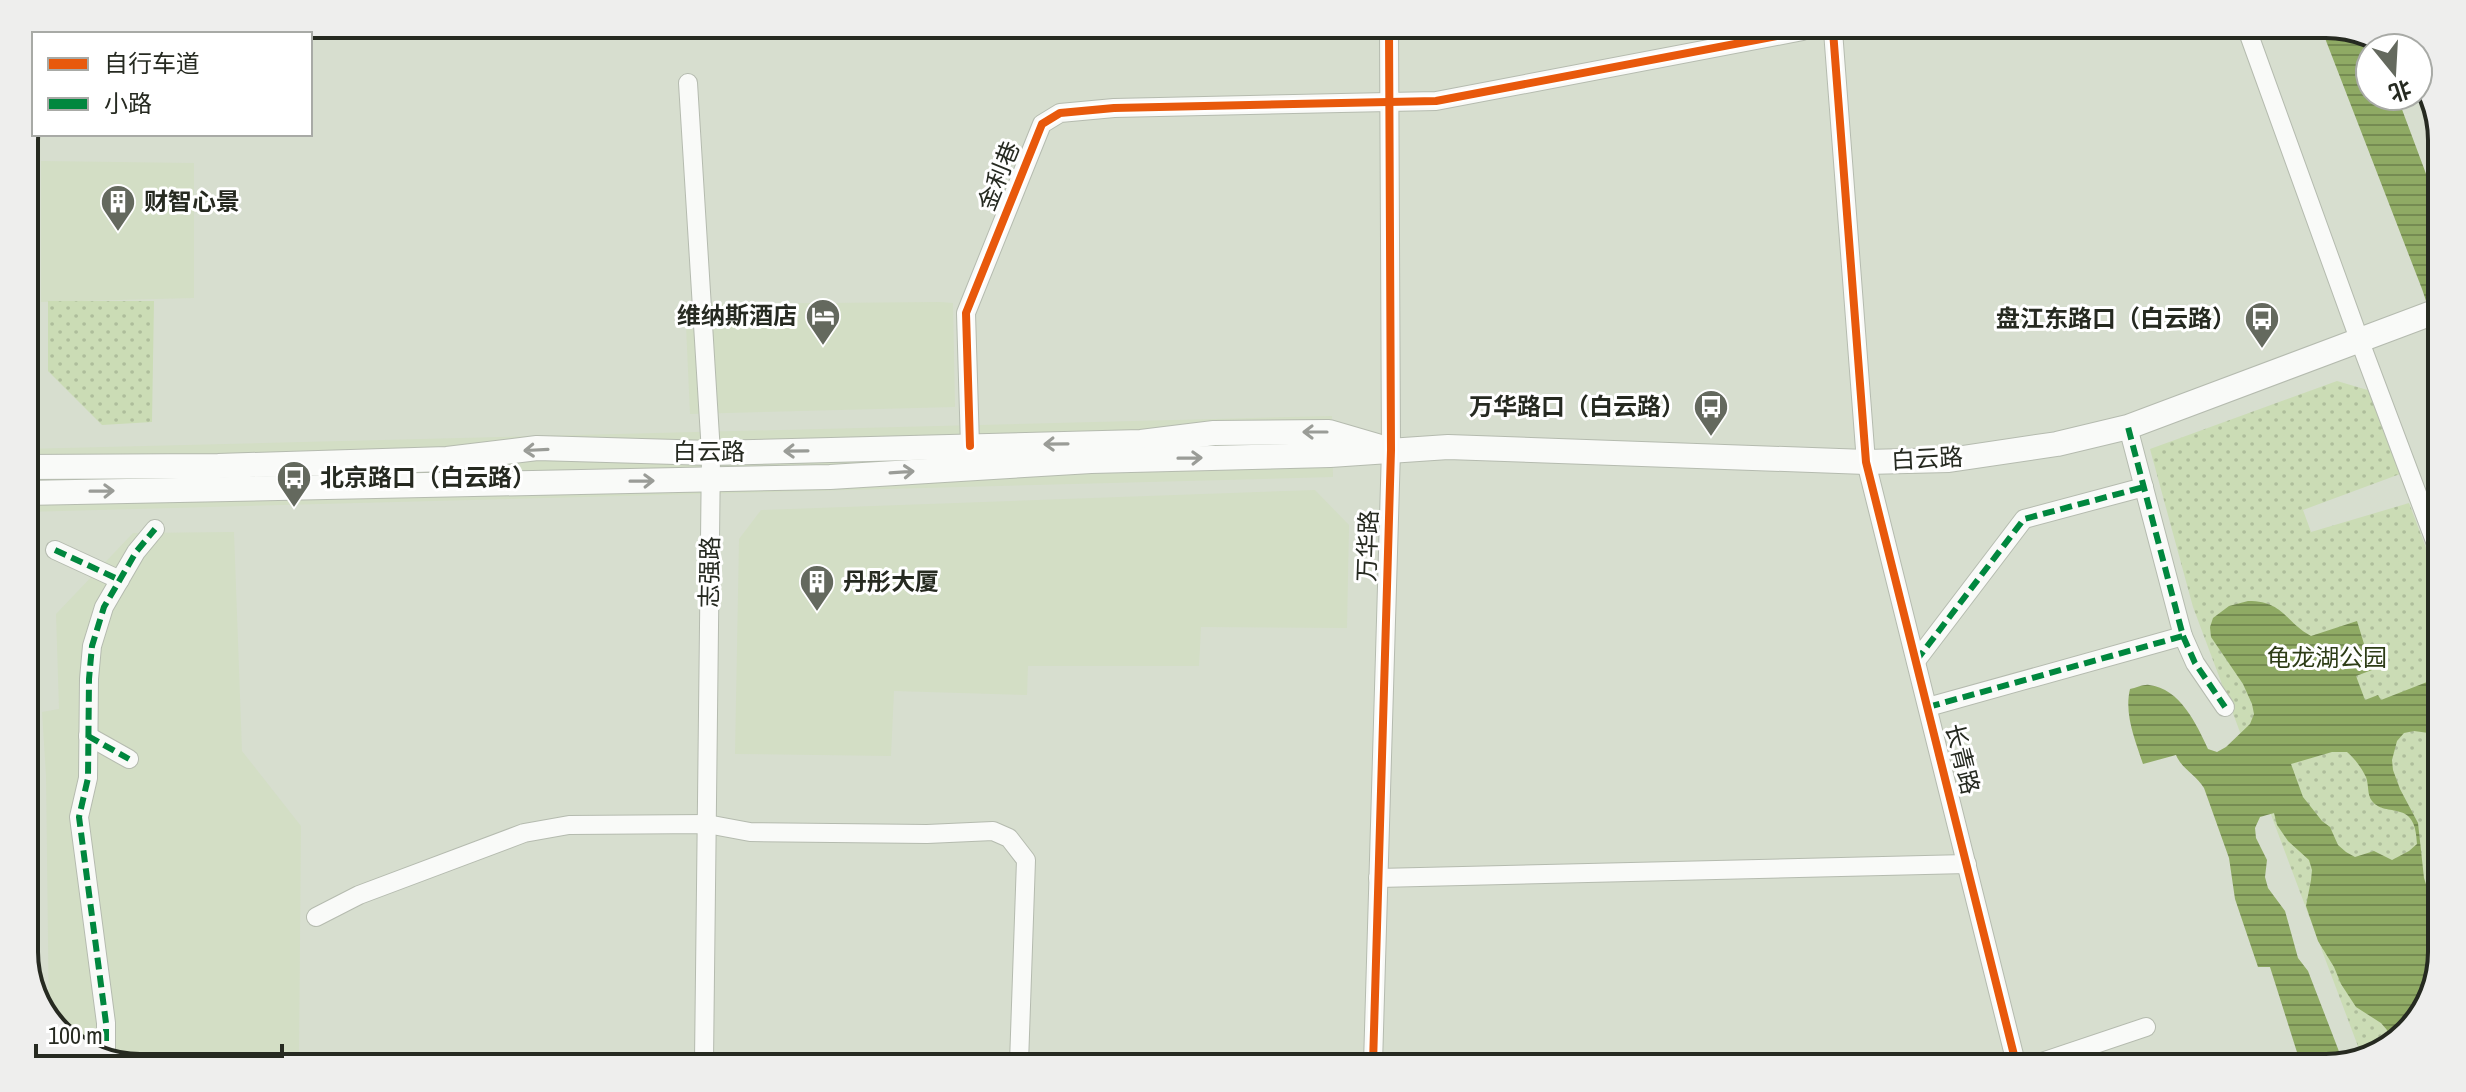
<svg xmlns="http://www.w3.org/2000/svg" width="2466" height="1092" font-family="'Archivo Narrow','Noto Sans SC',sans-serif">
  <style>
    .built { fill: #d3dec5 }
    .grass { fill: url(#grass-dots) }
    .water { fill: url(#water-rules); fill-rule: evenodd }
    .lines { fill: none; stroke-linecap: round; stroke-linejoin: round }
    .minor-casing { stroke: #b5bbaf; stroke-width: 20 }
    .major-casing { stroke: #b5bbaf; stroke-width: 26 }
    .minor { stroke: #f9faf8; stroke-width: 18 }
    .major { stroke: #f9faf8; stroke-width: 24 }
    .quiet { stroke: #00873e; stroke-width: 6; stroke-dasharray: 12 6; stroke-linecap: butt }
    .cycleway-casing { stroke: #fff; stroke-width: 13 }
    .cycleway { stroke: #e8590c; stroke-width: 8 }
    .oneway { stroke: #9a9c97 }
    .labels { text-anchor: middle; stroke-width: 6; stroke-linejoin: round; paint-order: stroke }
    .street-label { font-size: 24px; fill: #262a21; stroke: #fff }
    .poi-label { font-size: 24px; font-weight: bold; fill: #262a21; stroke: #fff; text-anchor: start }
    .park-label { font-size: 24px; fill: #2e3d17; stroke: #fff }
    .rim { fill: none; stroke: #262a21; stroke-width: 4 }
  </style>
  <defs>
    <pattern id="grass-dots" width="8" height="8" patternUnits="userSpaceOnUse" patternTransform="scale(2)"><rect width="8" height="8" fill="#cbdcb5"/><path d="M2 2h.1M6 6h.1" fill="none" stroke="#aebd9b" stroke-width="1.8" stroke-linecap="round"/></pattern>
    <pattern id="water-rules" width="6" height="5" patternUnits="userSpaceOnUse" patternTransform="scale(2)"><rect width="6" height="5" fill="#8faa64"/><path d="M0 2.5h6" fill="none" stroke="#758b52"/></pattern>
  </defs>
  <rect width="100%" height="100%" fill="#d7decf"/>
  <g class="built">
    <path d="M41,161l153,2v135l-153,4z"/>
    <path d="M940,302l13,1 2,104 -265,7 -5,-110z"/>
    <path d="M1332,416l1,61 -1309,35v-63z"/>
    <path d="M1315,490l34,35 -2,103 -146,-1 -2,39h-171l-1,29 -133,-4 -3,65 -156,-2 4,-215 22,-29z"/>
    <path d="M234,532l8,219 59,75 -2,234 -204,-1 -46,-35 -3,-249 -4,-63 17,-3 -3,-95 77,-81z"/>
  </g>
  <g class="grass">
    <path d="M48,301h106l-2,121 -50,3 -54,-54z"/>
    <path d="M2337,381l34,10 29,83 -97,36 8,22 98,-29 28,74 -4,420 -42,51 -29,9 -169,-450 -43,-158z"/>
  </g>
  <g class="water">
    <path d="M2323,33h48l8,15h-9v48h27l44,118 -1,128 -18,-53z"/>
    <path d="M2248,601c36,0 37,21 63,35l46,-15 15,49 -16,6 9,24 13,-5 3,5 46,-18 9,23v29l-22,-3 -10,2 -7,8 -5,19 1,10 7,19 18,34 6,55 10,31 -1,88 -41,51 -5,-18 -6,-7 -25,-16 -15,-23 -7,-17 -16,-26 -12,-35 5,-26 1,-10 -3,-10 -21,-19 -11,-16 -3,-12 -14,4 -5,11 1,10 11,22 -2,17 3,11 17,23 13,47 10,13 32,83 8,7 -21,7h-25l-32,-101h-12l-23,-68 -6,-41 -25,-70c-8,-13 -22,-19 -28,-33l-33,9c-8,-24 -19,-50 -13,-75 6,-1 14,-5 19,-4 31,3 48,40 59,64l9,3 9,-5 24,-23 4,-10 -2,-10 -9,-20 -32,-47 -1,-10 3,-9 16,-12zM2332,752h15c8,7 14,15 19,25 3,8 1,18 6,24 14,18 44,-4 45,43l-8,7 -17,9 -18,-9 -19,6 -9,-5 -8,-7 -8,-18 -8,-6 -19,-24 -12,-33z"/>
  </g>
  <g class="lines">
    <defs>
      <g id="minor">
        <path d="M1833,31l33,431 151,605"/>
        <path d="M2248,32l111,307 79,210"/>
        <path d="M217,34v-10"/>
        <path d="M688,83l23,370 -7,608"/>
        <path d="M970,446l-4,-133 76,-189 18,-11 54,-5 322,-7 367,-70"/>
        <path d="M55,550l65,30"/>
        <path d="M2183,636l12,27 30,44"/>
        <path d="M1916,661l108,-142 120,-32"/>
        <path d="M1928,707l255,-71 -55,-209"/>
        <path d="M88,736l41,23"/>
        <path d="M1378,878l589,-14"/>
        <path d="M316,917l43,-22 165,-62 45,-8 138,-1 43,8 177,2 66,-3 16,7 17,22 -7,203"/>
        <path d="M106,1059v-36l-27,-206 9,-39 1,-99 3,-33 12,-39 32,-55 19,-23"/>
        <path d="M1373,1064l18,-614 -2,-421"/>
        <path d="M2027,1067l119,-40"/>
      </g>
      <g id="major">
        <path d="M24,467l194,-1 229,-7 90,-11 174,5 430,-11 73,-9 115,-1 48,14"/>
        <path d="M24,493l806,-16 261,-16 239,-6 118,-8 418,15 83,-2 108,-16 71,-17 312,-117"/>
      </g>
    </defs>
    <use href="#minor" class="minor-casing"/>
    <use href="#major" class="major-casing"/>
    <use href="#minor" class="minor"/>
    <use href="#major" class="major"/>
    <g class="quiet">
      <path d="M55,550l65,30"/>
      <path d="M2183,636l12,27 30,44"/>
      <path d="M1916,661l108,-142 120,-32"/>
      <path d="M1928,707l255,-71 -55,-209"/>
      <path d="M88,736l41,23"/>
      <path d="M106,1059v-36l-27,-206 9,-39 1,-99 3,-33 12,-39 32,-55 19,-23"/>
    </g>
    <defs>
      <g id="cycleway">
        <path d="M1833,31l33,431 151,605"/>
        <path d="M970,446l-4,-133 76,-189 18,-11 54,-5 322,-7 367,-70"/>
        <path d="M1373,1064l18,-614 -2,-421"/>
      </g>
    </defs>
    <use href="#cycleway" class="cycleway-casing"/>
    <use href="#cycleway" class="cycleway"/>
  </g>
  <defs><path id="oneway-shaft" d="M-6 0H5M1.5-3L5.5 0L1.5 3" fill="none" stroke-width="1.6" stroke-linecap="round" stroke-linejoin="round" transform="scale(2)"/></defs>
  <g class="oneway">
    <use href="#oneway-shaft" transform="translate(1315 432) rotate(180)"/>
    <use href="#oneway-shaft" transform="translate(1056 444) rotate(179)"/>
    <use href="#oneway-shaft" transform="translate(536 450) rotate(177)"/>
    <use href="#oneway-shaft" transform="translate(796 451) rotate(179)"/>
    <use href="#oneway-shaft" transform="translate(1190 458) rotate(-1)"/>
    <use href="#oneway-shaft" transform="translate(902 472) rotate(-4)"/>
    <use href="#oneway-shaft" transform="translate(642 481) rotate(-1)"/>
    <use href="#oneway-shaft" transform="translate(102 491) rotate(-1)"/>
  </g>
  <defs>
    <symbol id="building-pin" viewBox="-11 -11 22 30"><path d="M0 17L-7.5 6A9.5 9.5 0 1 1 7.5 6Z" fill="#64695e" stroke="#fff"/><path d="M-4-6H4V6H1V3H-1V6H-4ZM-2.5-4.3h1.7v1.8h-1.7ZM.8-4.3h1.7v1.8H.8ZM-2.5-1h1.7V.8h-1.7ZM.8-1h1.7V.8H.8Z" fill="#fff"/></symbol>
    <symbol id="hotel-pin" viewBox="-11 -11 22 30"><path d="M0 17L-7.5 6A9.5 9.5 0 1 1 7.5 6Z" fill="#64695e" stroke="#fff"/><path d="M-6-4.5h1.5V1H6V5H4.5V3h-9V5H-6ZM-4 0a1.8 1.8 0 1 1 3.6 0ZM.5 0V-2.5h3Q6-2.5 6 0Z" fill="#fff"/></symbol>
    <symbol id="bus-pin" viewBox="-11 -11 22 30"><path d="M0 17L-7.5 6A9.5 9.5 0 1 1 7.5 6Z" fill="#64695e" stroke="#fff"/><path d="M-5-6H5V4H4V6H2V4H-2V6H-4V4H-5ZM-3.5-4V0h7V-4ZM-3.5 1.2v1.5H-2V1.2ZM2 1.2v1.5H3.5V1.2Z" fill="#fff"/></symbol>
  </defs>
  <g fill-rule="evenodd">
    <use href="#building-pin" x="98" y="182" width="40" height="54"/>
    <use href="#hotel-pin" x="803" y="296" width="40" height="54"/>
    <use href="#bus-pin" x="2242" y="299" width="40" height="54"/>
    <use href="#bus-pin" x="1691" y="387" width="40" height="54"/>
    <use href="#bus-pin" x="274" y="458" width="40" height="54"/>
    <use href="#building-pin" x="797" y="562" width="40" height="54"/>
  </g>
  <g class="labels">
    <g class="street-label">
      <text transform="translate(999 176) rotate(-68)" y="8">金利巷</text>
      <text x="709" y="460">白云路</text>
      <text transform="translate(1927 459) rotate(-3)" y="8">白云路</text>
      <text transform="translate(1368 546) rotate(-88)" y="8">万华路</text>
      <text transform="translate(710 572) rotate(-89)" y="8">志强路</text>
      <text transform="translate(1962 759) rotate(76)" y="8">长青路</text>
    </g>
    <g class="poi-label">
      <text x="144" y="210">财智心景</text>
      <text x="797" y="324" text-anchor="end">维纳斯酒店</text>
      <text x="2236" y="327" text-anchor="end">盘江东路口（白云路）</text>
      <text x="1685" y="415" text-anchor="end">万华路口（白云路）</text>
      <text x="320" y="486">北京路口（白云路）</text>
      <text x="843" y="590">丹彤大厦</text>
    </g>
    <g class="park-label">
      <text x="2327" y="666">龟龙湖公园</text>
    </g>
  </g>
  <path d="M0 0H2466V1092H0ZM140 38H2326A102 102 0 0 1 2428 140V952A102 102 0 0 1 2326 1054H140A102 102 0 0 1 38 952V140A102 102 0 0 1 140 38Z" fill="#eeeeed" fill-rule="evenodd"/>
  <path class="rim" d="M140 38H2326A102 102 0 0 1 2428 140V952A102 102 0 0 1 2326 1054H140A102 102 0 0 1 38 952V140A102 102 0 0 1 140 38Z"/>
  <rect x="32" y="32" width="280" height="104" fill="#ffffff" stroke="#a8aaa6" stroke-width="2"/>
  <rect x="48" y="58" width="40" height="12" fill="#e8590c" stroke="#a8aaa6" stroke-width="2"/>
  <text x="104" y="72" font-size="24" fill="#262a21">自行车道</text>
  <rect x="48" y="98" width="40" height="12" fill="#00873e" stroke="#a8aaa6" stroke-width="2"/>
  <text x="104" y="112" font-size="24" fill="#262a21">小路</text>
  <g transform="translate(2394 72) rotate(162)"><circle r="38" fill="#ffffff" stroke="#a8aaa6" stroke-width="2"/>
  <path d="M0-6L14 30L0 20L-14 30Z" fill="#64695e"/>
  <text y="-12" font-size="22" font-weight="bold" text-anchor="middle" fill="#262a21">北</text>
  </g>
  <path d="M36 1044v12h246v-12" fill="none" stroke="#262a21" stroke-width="4"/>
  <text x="48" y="1044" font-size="24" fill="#262a21" stroke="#ffffff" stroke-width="6" paint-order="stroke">100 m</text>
</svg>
